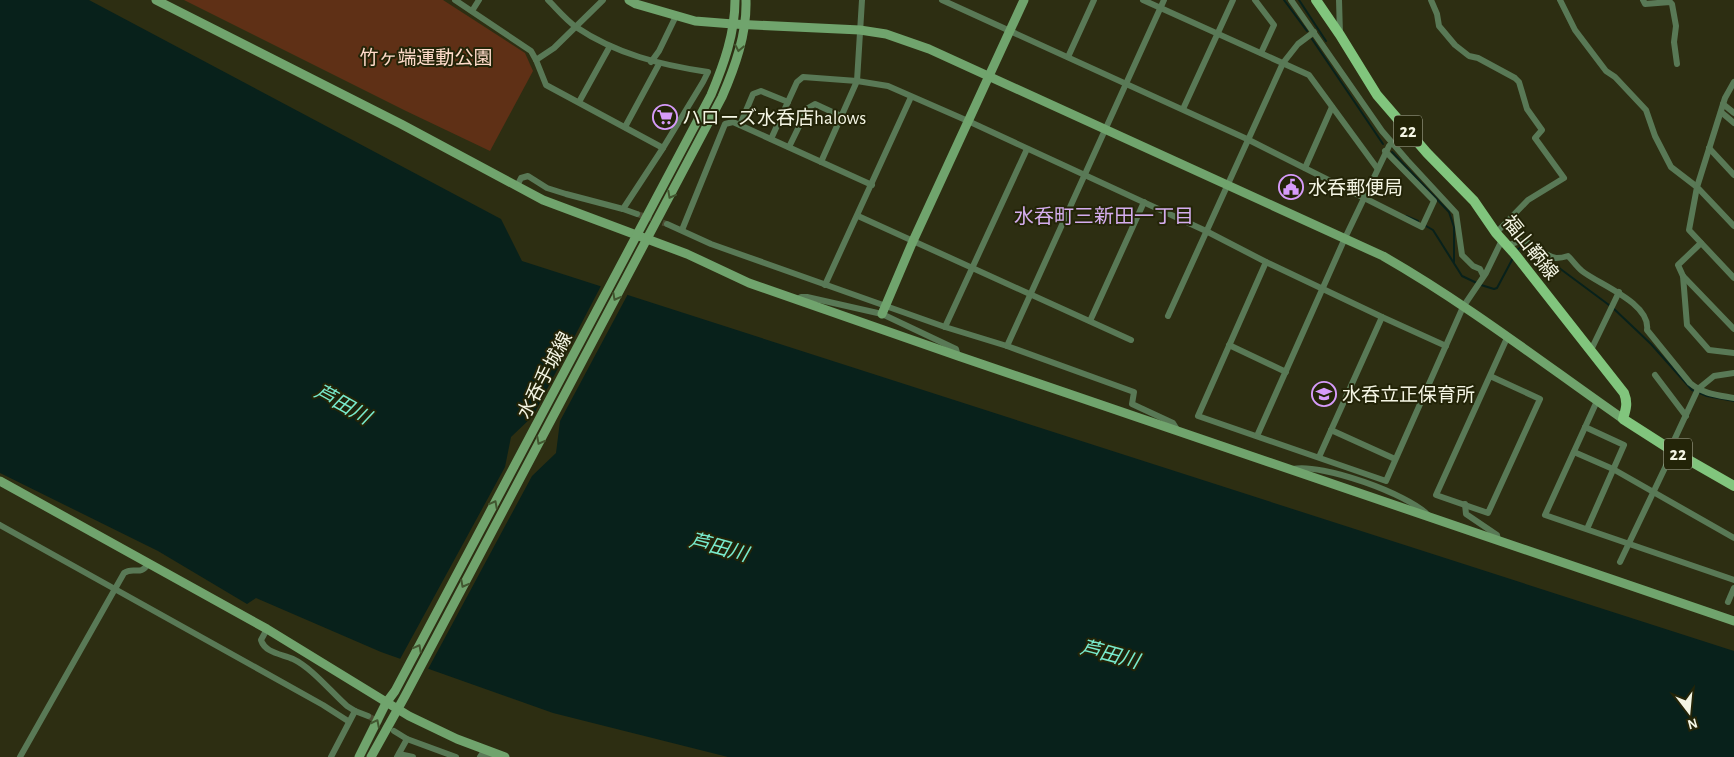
<svg xmlns="http://www.w3.org/2000/svg" width="1734" height="757" font-family="'Alegreya Sans','Noto Sans JP',sans-serif">
  <style>
    .green { fill: #5f3016 }
    .water { fill: #08211b }
    .pier { fill: #2d2e12 }
    .lines { fill: none; stroke-linecap: round; stroke-linejoin: round }
    .stream { stroke: #08211b; stroke-width: 2 }
    .street-tunnel { stroke: #4b4c32; stroke-width: 6; stroke-dasharray: 6 3; stroke-linecap: butt }
    .street { stroke: #597956; stroke-width: 6 }
    .secondary { stroke: #70a46d; stroke-width: 9 }
    .primary { stroke: #81c57d; stroke-width: 10 }
    .oneway { stroke: #425730 }
    .labels { text-anchor: middle; stroke-width: 4; stroke-linejoin: round; paint-order: stroke }
    .shield { fill: #232408; stroke: #b5b6a2; stroke-width: 1 }
    .shield-label { font-size: 18px; font-weight: bold; fill: #f4f5e4 }
    .park-label { font-size: 19px; fill: #fedbca; stroke: #232408 }
    .poi-label { font-size: 19px; fill: #f4f5e4; stroke: #232408; text-anchor: start }
    .street-label { font-size: 19px; fill: #f4f5e4; stroke: #232408 }
    .neighbourhood-label { font-size: 20px; fill: #d4adee; stroke: #232408 }
    .water-label { font-size: 20px; font-style: italic; fill: #78eacd; stroke: #232408 }
  </style>
  <rect width="100%" height="100%" fill="#2d2e12"/>
  <path class="green" d="M184,0h259l82,53 8,18 -43,80 -84,-40z"/>
  <path class="water" d="M0,0h89l412,219 21,42 1212,390v106h-1006l-175,-44 -172,-61 -125,-54 -9,6 -89,-53 -158,-78z"/>
  <path class="pier" d="M602,284l27,8 -69,129 -4,32 -24,23 -105,195 -28,-10 106,-194 6,-30 22,-21z"/>
  <g class="lines">
    <g class="stream">
      <path d="M1284,0l23,31"/>
      <path d="M1299,0l27,41"/>
      <path d="M1312,39l71,105"/>
      <path d="M1392,152l57,60 5,15v35"/>
      <path d="M1406,216l12,5"/>
      <path d="M1426,226l7,4 29,46 19,9 13,4 3,-1 16,-30"/>
      <path d="M1516,251l6,-5 5,-1"/>
      <path d="M1543,256l66,49"/>
      <path d="M1613,308l38,36 41,46 15,6 27,5"/>
    </g>
    <g class="street-tunnel">
      <path d="M637,214l30,10"/>
      <path d="M368,716l23,13"/>
    </g>
    <g class="street">
      <path d="M455,0l76,51 5,9 10,25 117,63"/>
      <path d="M942,0l305,139 175,88 12,-26 -49,-50"/>
      <path d="M1143,0l166,75 68,93"/>
      <path d="M1255,0l19,25 -13,28"/>
      <path d="M1291,0l91,131 25,29 49,53 6,42 11,11 7,3 3,6"/>
      <path d="M1339,0l1,34"/>
      <path d="M1431,0l6,14 2,12 16,19 14,11 9,2 37,20 4,4 8,27 15,21 -7,8 29,40 -36,22 -32,33"/>
      <path d="M1560,0l15,30 31,41 9,6 31,33 9,26 16,31 26,20 -8,43 45,48"/>
      <path d="M1643,0l2,4 25,-2 2,2 4,22 -2,16 3,22"/>
      <path d="M472,11l7,-11"/>
      <path d="M1068,57l26,-57"/>
      <path d="M536,60l18,-12 49,-48"/>
      <path d="M651,62l8,-11 17,-35"/>
      <path d="M1734,82l-9,16 -28,89 37,39"/>
      <path d="M579,102l31,-56"/>
      <path d="M1723,104l11,9"/>
      <path d="M1183,109l50,-109"/>
      <path d="M1721,112l13,11"/>
      <path d="M740,125l13,-31 8,-3 27,11"/>
      <path d="M625,127l34,-63"/>
      <path d="M771,139l26,-57 6,-5 54,4 31,5 80,35 238,110 60,31 116,55 -63,140"/>
      <path d="M789,147l19,-39 7,-4 26,12"/>
      <path d="M1709,148l25,27"/>
      <path d="M821,162l36,-81 5,-81"/>
      <path d="M1305,168l27,-61"/>
      <path d="M517,186l4,-8 7,-2 19,12 19,6 57,15 40,-61 40,-66 5,-10c-47,-7 -92,-18 -132,-45 -10,-7 -19,-18 -28,-27"/>
      <path d="M623,209l14,5"/>
      <path d="M858,216l273,124"/>
      <path d="M667,224l44,20 234,83 62,19 127,46 -2,12 41,19 5,8"/>
      <path d="M682,230l43,-106 8,-2 139,63"/>
      <path d="M1701,243l-23,22 5,11 4,49 22,25 25,3"/>
      <path d="M1508,246c24,-14 28,9 48,12 4,0 9,-1 12,-2 5,5 9,11 14,15 16,13 69,32 65,59l43,53c13,11 28,12 44,15"/>
      <path d="M1266,262l-68,154 188,65 77,-174 23,-34 16,-33"/>
      <path d="M1683,276l51,53"/>
      <path d="M825,285l86,-188"/>
      <path d="M796,300l5,-3h6l75,17 74,35 2,7"/>
      <path d="M1168,316l115,-253 15,-19 16,-12"/>
      <path d="M1382,317l64,29"/>
      <path d="M1090,321l54,-119"/>
      <path d="M945,327l82,-178"/>
      <path d="M1229,345l57,27"/>
      <path d="M1007,346l157,-346"/>
      <path d="M1591,350l28,-58"/>
      <path d="M1655,375l31,41"/>
      <path d="M1490,376l50,23 -52,114 -52,-18 71,-157"/>
      <path d="M1597,401l-52,114 189,65"/>
      <path d="M1585,427l39,18 -37,84"/>
      <path d="M1331,430l64,29"/>
      <path d="M1257,436l88,-198 44,-92"/>
      <path d="M1670,449l28,-60 16,-13 20,-3"/>
      <path d="M1574,452l39,17 121,69"/>
      <path d="M1293,469c29,-6 115,25 135,46"/>
      <path d="M1465,504l1,10 31,21 1,5"/>
      <path d="M0,525l323,180 25,16"/>
      <path d="M1620,562l53,-111"/>
      <path d="M1728,602l6,-14"/>
      <path d="M267,629l-6,11c4,13 21,14 32,19 19,9 38,33 54,47l8,5 13,5"/>
      <path d="M394,731l13,8 49,18"/>
      <path d="M399,754l14,3"/>
      <path d="M20,757l104,-184c10,-7 16,4 25,-10"/>
      <path d="M331,757l24,-46"/>
      <path d="M397,757l10,-18"/>
      <path d="M480,757l2,-3 11,3"/>
    </g>
    <g class="secondary">
      <path d="M156,0l245,124 142,76 144,54 62,29 209,73 776,265"/>
      <path d="M629,0l7,4 59,17 38,3 127,6 26,4 43,15 454,207c84,48 161,108 240,163"/>
      <path d="M882,314l31,-73 111,-241"/>
      <path d="M0,481l267,148 142,87 48,23 48,18"/>
      <path d="M359,757l27,-54 9,-12 316,-596c13,-31 24,-62 24,-95"/>
      <path d="M371,757l34,-61 317,-599c13,-30 25,-63 24,-97"/>
    </g>
    <path class="primary" d="M1316,0l24,35 37,60 50,58 47,48 22,32 18,20 110,140c4,10 2,16 -1,26l50,32 61,35"/>
  </g>
  <defs><path id="oneway-chevron" d="M-2-3.5L2.5 0L-2 3.5" fill="none" stroke-width="1.6" stroke-linecap="round" stroke-linejoin="round" transform="scale(1.25)"/></defs>
  <g class="oneway">
    <use href="#oneway-chevron" transform="translate(739 48) rotate(101)"/>
    <use href="#oneway-chevron" transform="translate(671 195) rotate(118)"/>
    <use href="#oneway-chevron" transform="translate(616 297) rotate(118)"/>
    <use href="#oneway-chevron" transform="translate(540 441) rotate(118)"/>
    <use href="#oneway-chevron" transform="translate(494 504) rotate(-62)"/>
    <use href="#oneway-chevron" transform="translate(464 584) rotate(118)"/>
    <use href="#oneway-chevron" transform="translate(418 648) rotate(-62)"/>
    <use href="#oneway-chevron" transform="translate(376 723) rotate(-63)"/>
  </g>
  <defs>
    <symbol id="supermarket-ring" viewBox="-11 -11 22 22"><circle r="9.5" fill="#232408" stroke="#d69bfa" stroke-width="1.5"/><path d="M-6-5.5h2.5l.6 2H6L4.5 2H-2.5L-4.4-4H-6ZM-1.5 3.2a1.3 1.3 0 1 0 .1 0ZM3 3.2a1.3 1.3 0 1 0 .1 0Z" fill="#d69bfa"/></symbol>
    <symbol id="civic-ring" viewBox="-11 -11 22 22"><circle r="9.5" fill="#232408" stroke="#d69bfa" stroke-width="1.5"/><path d="M-.6-6.5H3V-4.5H.6V-3L4-1V1h2V6H-6V1h2V-1L-.6-3ZM-1.2 2.5V6h2.4V2.5Z" fill="#d69bfa"/></symbol>
    <symbol id="school-ring" viewBox="-11 -11 22 22"><circle r="9.5" fill="#232408" stroke="#d69bfa" stroke-width="1.5"/><path d="M0-5L7-2L0 1L-7-2ZM-4 1L0 2.5L4 1V4Q0 6-4 4Z" fill="#d69bfa"/></symbol>
  </defs>
  <g fill-rule="evenodd">
    <use href="#supermarket-ring" x="651" y="103" width="28" height="28"/>
    <use href="#civic-ring" x="1277" y="173" width="28" height="28"/>
    <use href="#school-ring" x="1310" y="380" width="28" height="28"/>
  </g>
  <g class="labels">
    <g class="shield">
      <rect x="1394" y="115.5" width="28" height="31" rx="4"/>
      <rect x="1664" y="438.5" width="28" height="31" rx="4"/>
    </g>
    <g class="shield-label">
      <text x="1408" y="137">22</text>
      <text x="1678" y="460">22</text>
    </g>
    <g class="park-label">
      <text x="426" y="64">竹ヶ端運動公園</text>
    </g>
    <g class="poi-label">
      <text x="682" y="124">ハローズ水呑店halows</text>
      <text x="1308" y="194">水呑郵便局</text>
      <text x="1342" y="401">水呑立正保育所</text>
    </g>
    <g class="street-label">
      <text transform="translate(1531 247) rotate(51)" y="7">福山鞆線</text>
      <text transform="translate(544 375) rotate(-62)" y="7">水呑手城線</text>
    </g>
    <g class="neighbourhood-label">
      <text x="1104" y="223">水呑町三新田一丁目</text>
    </g>
    <g class="water-label">
      <text transform="translate(343 404) rotate(29)" y="7">芦田川</text>
      <text transform="translate(719 547) rotate(15)" y="7">芦田川</text>
      <text transform="translate(1110 654) rotate(15)" y="7">芦田川</text>
    </g>
  </g>
  <g transform="translate(1689 712) rotate(164)" stroke="#232408" stroke-width="4" paint-order="stroke">
  <path d="M0-4L9 19L0 12L-9 19Z" fill="#f4f5e4"/>
  <text y="-8" font-size="14" font-weight="bold" text-anchor="middle" fill="#f4f5e4">N</text>
  </g>
</svg>
